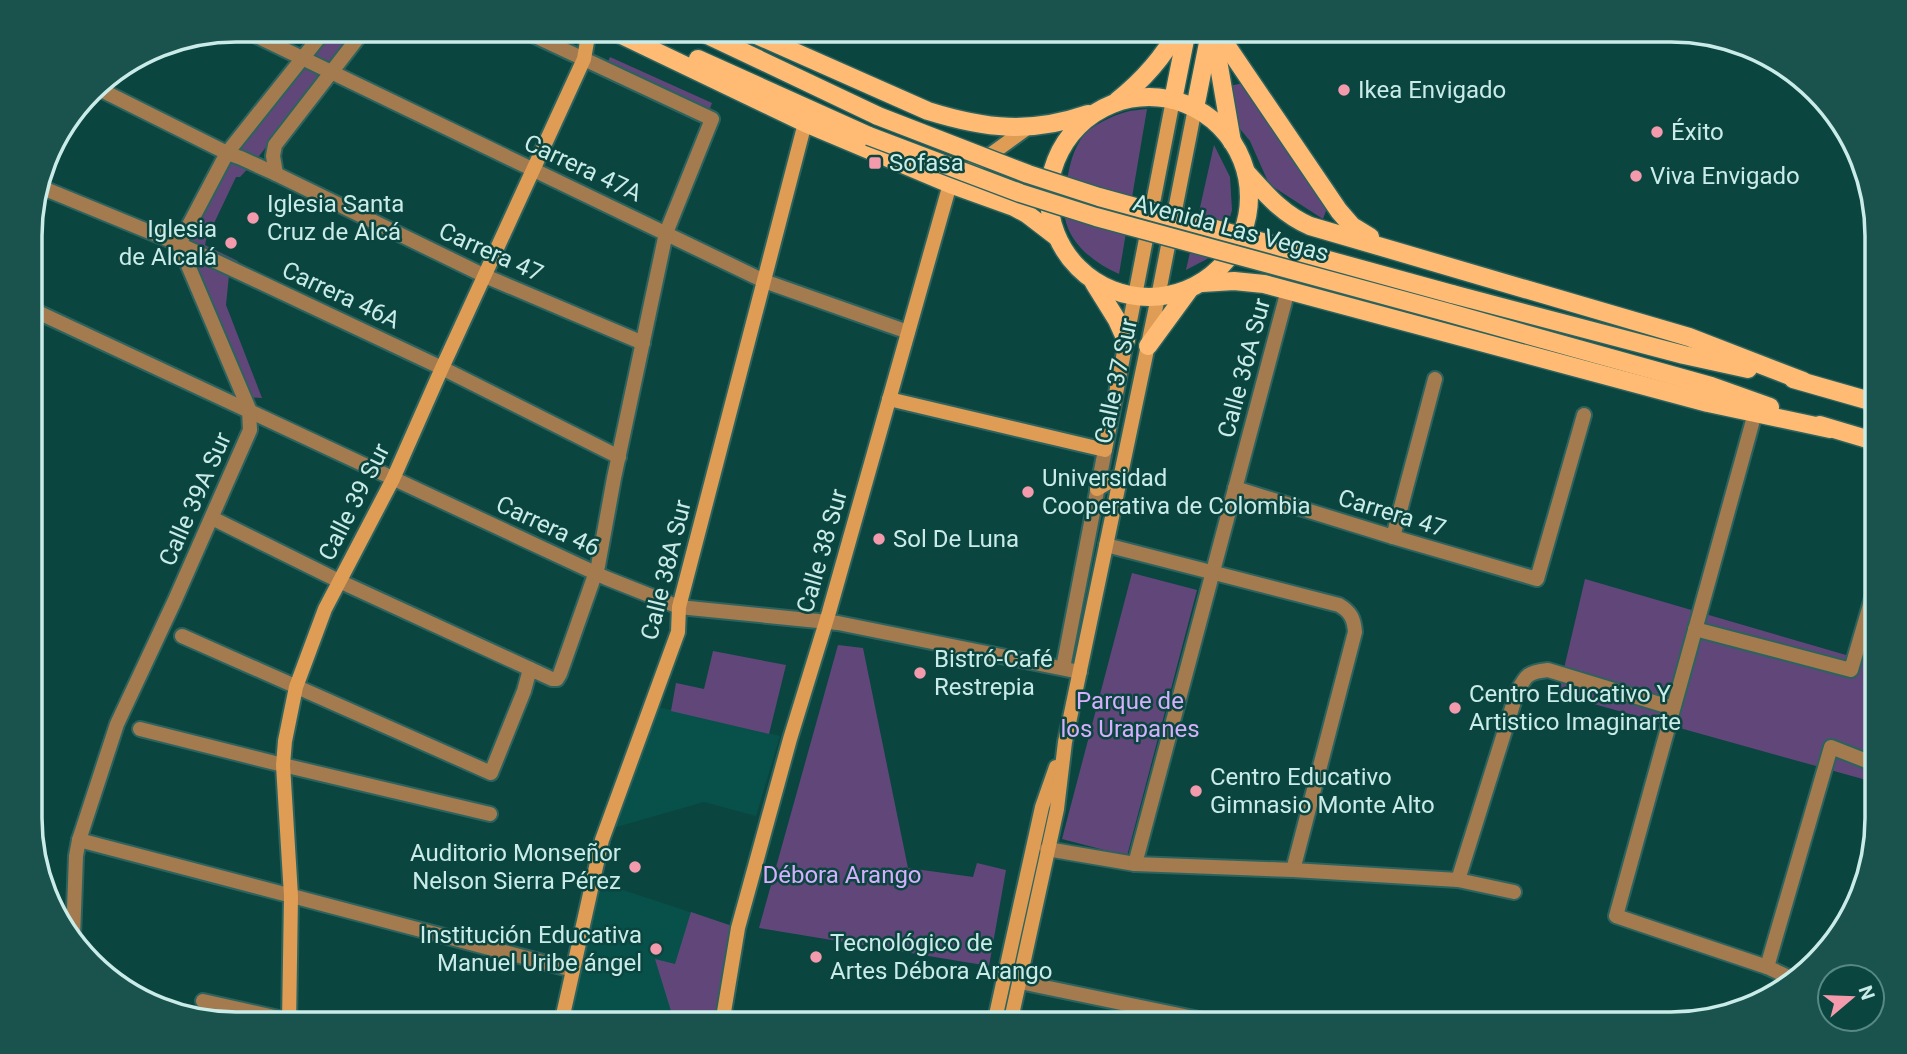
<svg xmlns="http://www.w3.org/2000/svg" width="1907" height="1054" font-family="Roboto,sans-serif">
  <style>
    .built { fill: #08514b }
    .green { fill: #614779 }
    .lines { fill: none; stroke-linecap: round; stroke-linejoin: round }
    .street-casing { stroke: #2d635e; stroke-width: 18 }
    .secondary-casing { stroke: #2d635e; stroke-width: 18 }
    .primary-casing { stroke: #2d635e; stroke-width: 21 }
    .street { stroke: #a47a4f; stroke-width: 14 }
    .secondary { stroke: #de9c54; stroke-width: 14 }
    .primary { stroke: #ffbb73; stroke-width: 18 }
    .primary-bridge-casing { stroke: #2d635e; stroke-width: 21; stroke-linecap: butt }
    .primary-bridge { stroke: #ffbb73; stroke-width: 18 }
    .poi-dot { fill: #f39aac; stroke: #0b4540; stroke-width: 2.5 }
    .labels { text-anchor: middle; stroke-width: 5; stroke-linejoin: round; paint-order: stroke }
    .poi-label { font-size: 24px; fill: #caece8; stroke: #0b4540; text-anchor: start }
    .street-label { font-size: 24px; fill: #caece8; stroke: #0b4540 }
    .park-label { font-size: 24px; fill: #d6affd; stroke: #0b4540 }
    .rim { fill: none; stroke: #caece8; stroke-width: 3.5 }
  </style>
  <rect width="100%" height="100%" fill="#0b4540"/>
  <g class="built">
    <path d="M650,705l130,31 -24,80 -52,-14 -91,26z"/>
    <path d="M593,880l145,48 -16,96h-161z"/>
  </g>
  <g class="green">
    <path d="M325,30h39l-70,81 -38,49 -16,17h-4l-30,63 -1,5 33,16 -9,14 -3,30 36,93 -17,-1 -64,-153 46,-91z"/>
    <path d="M610,57l102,46 -3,8 -102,-47z"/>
    <path d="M1244,83l83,125 -4,11 -54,-35 -19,-43 -14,-17 -7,-38z"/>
    <path d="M1147,109l-28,165c-23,-10 -49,-29 -54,-56 -2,-11 0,-26 2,-38 3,-16 6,-31 17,-45 7,-9 30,-20 42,-23 6,-2 14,-2 21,-3z"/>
    <path d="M1214,145l16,32 2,33 -8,29 -17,20 -21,11z"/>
    <path d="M1132,573l65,17 -70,266 -65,-17z"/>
    <path d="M1585,579l292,85v119l-319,-89z"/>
    <path d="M838,645l25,3 45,220 65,9 4,-14 29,7 -17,96 -230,-38z"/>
    <path d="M713,651l73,14 -17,69 -98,-23 5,-28 28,6z"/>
    <path d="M691,912l47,16 -16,96h-47l-20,-65 20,5z"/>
  </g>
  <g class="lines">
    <defs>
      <g id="street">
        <path d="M244,30l520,251 144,51"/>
        <path d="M95,87l132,66 14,5 35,16 209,102 158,67"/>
        <path d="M276,174l-3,-18 2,-11 89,-115"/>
        <path d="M38,186l141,58 263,124 177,89"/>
        <path d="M31,309l575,269 73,29 159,16 242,49"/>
        <path d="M1755,413l-139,503 151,51 28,13"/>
        <path d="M1235,488l158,49 144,42 47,-164"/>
        <path d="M212,518l127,63 213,98h5l3,-5 38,-108 16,-88 52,-245 46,-114 -190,-89"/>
        <path d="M1393,537l42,-158"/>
        <path d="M1106,545l233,60c12,7 15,14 16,27l-62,238"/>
        <path d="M1695,629l156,41 26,-89"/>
        <path d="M182,636l309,137 33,-82 6,-22"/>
        <path d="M1063,668l42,-218"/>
        <path d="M140,729l143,36 207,49"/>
        <path d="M79,840l494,130"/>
        <path d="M1047,849l88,15 158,6 165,10 56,12"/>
        <path d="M1135,864l153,-574"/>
        <path d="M1458,880l59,-188c9,-17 11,-20 31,-22l125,38"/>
        <path d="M74,942l-1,-5 3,-81 3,-16 38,-116 58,-124 75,-170 -1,-21 -70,-165 48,-91 98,-123"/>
        <path d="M1767,967l64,-220 46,18"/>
        <path d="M1020,982l203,42"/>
        <path d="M203,1001l102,23"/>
      </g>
      <g id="secondary">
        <path d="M889,399l216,51 68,-350"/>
        <path d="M1097,489l24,-14"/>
        <path d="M289,1024l2,-128 -8,-131 2,-24 11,-54 29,-78 68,-130 49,-111 142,-309 5,-29"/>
        <path d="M561,1024l41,-184 76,-208 1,-25 126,-484"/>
        <path d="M722,1024l16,-96 52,-189 39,-127 121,-428 77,-56"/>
        <path d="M994,1024l48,-217 14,-40"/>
        <path d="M1010,1024l47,-215 8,-67 93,-445 37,-189"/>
      </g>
      <g id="primary">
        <path d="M611,30l194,93 145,61 64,23 13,7 30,23"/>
        <path d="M697,30l181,86"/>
        <path d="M745,30l183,81c58,18 102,23 160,3"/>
        <path d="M1216,30l123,181 13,15 18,11"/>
        <path d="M1213,31l19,111"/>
        <path d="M698,59l171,77"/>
        <circle cx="1149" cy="197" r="100"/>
        <path d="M1173,100l14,-70"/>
        <path d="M1117,101c25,-20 46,-43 61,-71"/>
        <path d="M1195,108l15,-75"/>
        <path d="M1246,172c20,22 36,42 64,54l379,111 114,44"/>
        <path d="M1094,283l23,37 9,20"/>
        <path d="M1202,283l32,-2 30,3 444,119 122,26"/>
        <path d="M1452,294l232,61 64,14"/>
        <path d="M1446,312l265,74 59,21"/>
        <path d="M1148,346l41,-56"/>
        <path d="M1793,379l84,24"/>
        <path d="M1820,425l57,17"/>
      </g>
    </defs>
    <use href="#street" class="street-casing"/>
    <use href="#secondary" class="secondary-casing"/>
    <use href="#primary" class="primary-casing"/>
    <use href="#street" class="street"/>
    <use href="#secondary" class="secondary"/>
    <use href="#primary" class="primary"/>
    <defs>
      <g id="primary-bridge">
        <path d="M878,116l150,58 71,23 353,97"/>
        <path d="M869,136l151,57 76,24 350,95"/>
      </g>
    </defs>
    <use href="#primary-bridge" class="primary-bridge-casing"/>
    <use href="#primary-bridge" class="primary-bridge"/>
  </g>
  <g class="poi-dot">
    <circle cx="1344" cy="90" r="7"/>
    <circle cx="1657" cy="132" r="7"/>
    <rect x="868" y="156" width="14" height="14" rx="3.5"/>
    <circle cx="1636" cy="176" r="7"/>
    <circle cx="253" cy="218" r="7"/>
    <circle cx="231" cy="243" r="7"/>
    <circle cx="1028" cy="492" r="7"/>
    <circle cx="879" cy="539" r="7"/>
    <circle cx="920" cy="673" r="7"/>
    <circle cx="1455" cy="708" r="7"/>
    <circle cx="1196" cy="791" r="7"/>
    <circle cx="635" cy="867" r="7"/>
    <circle cx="656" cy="949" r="7"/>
    <circle cx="816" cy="957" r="7"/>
  </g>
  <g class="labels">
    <g class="poi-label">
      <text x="1358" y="98">Ikea Envigado</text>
      <text x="1671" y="140">Éxito</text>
      <text x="889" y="171">Sofasa</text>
      <text x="1650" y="184">Viva Envigado</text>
      <text x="267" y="212">Iglesia Santa<tspan x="267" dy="28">Cruz de Alcá</tspan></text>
      <text x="217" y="237" text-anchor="end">Iglesia<tspan x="217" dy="28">de Alcalá</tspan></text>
      <text x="1042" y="486">Universidad<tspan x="1042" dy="28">Cooperativa de Colombia</tspan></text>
      <text x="893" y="547">Sol De Luna</text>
      <text x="934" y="667">Bistró-Café<tspan x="934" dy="28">Restrepia</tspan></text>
      <text x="1469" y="702">Centro Educativo Y<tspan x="1469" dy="28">Artistico Imaginarte</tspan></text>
      <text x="1210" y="785">Centro Educativo<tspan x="1210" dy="28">Gimnasio Monte Alto</tspan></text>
      <text x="621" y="861" text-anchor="end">Auditorio Monseñor<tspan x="621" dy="28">Nelson Sierra Pérez</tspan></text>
      <text x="642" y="943" text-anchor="end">Institución Educativa<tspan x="642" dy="28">Manuel Uribe ángel</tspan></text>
      <text x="830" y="951">Tecnológico de<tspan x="830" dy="28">Artes Débora Arango</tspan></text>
    </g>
    <g class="street-label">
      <text transform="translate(583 168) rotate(25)" y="8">Carrera 47A</text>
      <text transform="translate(1231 228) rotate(15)" y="8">Avenida Las Vegas</text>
      <text transform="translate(491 252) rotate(24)" y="8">Carrera 47</text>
      <text transform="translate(341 295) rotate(25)" y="8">Carrera 46A</text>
      <text transform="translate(1244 368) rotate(-75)" y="8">Calle 36A Sur</text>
      <text transform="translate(1116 381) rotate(-78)" y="8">Calle 37 Sur</text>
      <text transform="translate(195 499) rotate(-66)" y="8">Calle 39A Sur</text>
      <text transform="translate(354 502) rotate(-63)" y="8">Calle 39 Sur</text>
      <text transform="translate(1392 513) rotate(17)" y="8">Carrera 47</text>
      <text transform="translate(548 526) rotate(25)" y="8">Carrera 46</text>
      <text transform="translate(822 551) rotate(-74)" y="8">Calle 38 Sur</text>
      <text transform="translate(666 570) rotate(-76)" y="8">Calle 38A Sur</text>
    </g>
    <g class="park-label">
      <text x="1130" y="709">Parque de<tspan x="1130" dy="28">los Urapanes</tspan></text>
      <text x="842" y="883">Débora Arango</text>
    </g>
  </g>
  <path d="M0 0H1907V1054H0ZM236 42H1671A194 194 0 0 1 1865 236V818A194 194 0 0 1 1671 1012H236A194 194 0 0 1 42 818V236A194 194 0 0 1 236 42Z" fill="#1a524d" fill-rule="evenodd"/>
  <path class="rim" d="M236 42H1671A194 194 0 0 1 1865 236V818A194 194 0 0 1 1671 1012H236A194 194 0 0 1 42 818V236A194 194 0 0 1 236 42Z"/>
  <g transform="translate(1851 998) rotate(71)"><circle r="33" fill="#0b4540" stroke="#578883" stroke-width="2"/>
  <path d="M0-5L12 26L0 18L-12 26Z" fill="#f39aac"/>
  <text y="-10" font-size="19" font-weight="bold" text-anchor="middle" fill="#caece8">N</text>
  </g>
</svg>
